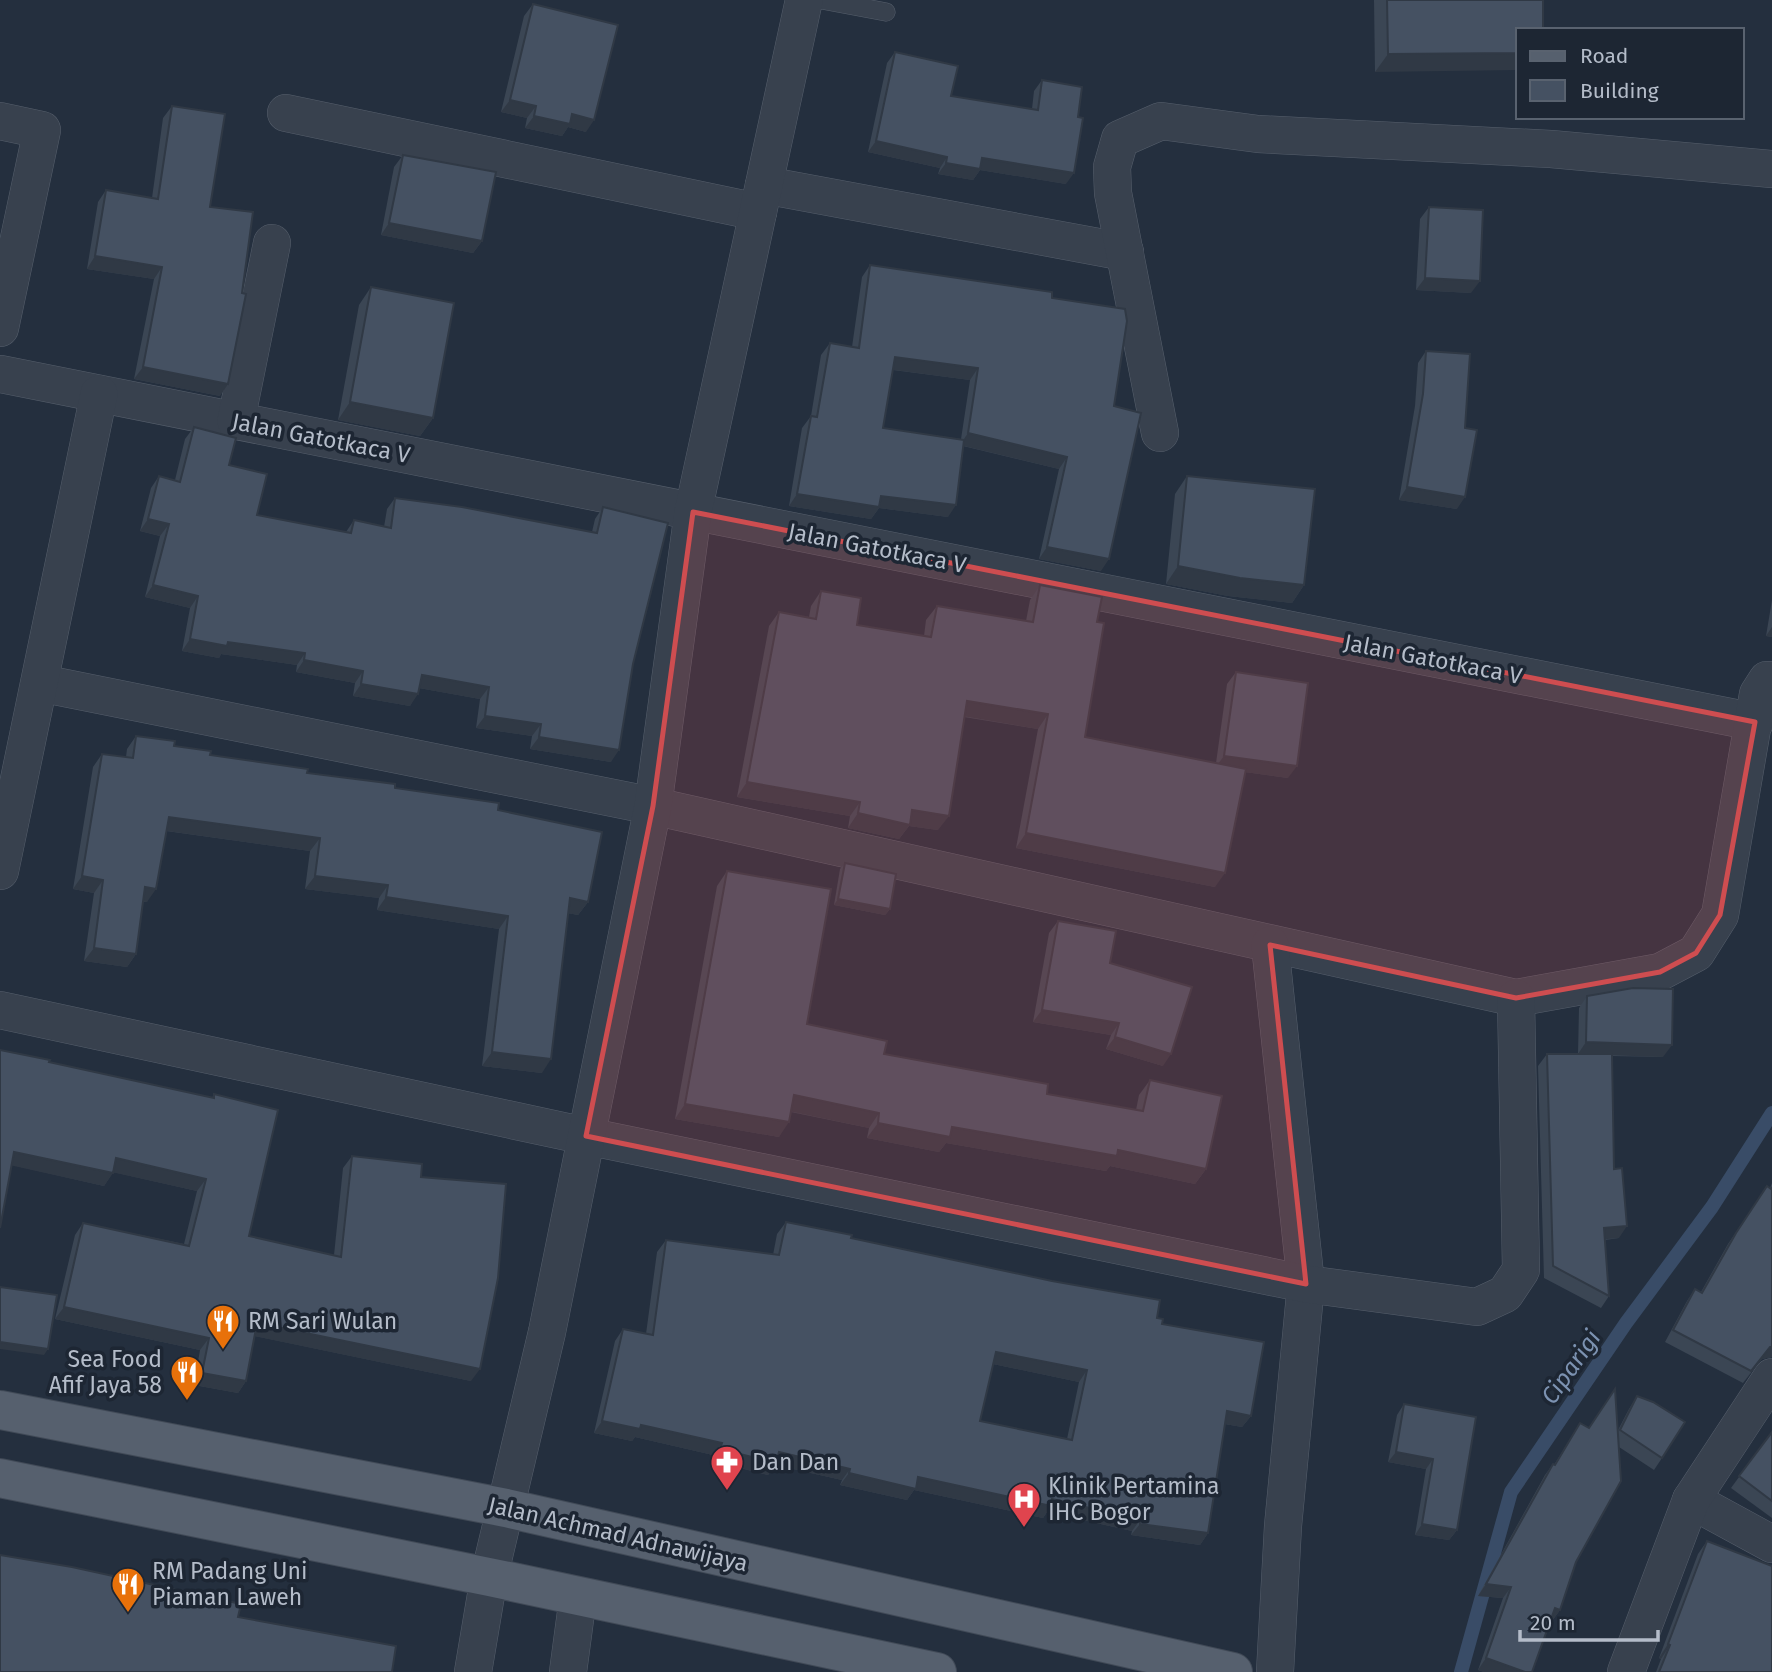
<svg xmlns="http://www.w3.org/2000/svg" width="1772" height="1672" font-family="'Fira Sans',sans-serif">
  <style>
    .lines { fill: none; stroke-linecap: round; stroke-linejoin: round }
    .stream { stroke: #394c67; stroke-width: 14 }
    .service-casing { stroke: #565f6c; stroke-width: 19 }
    .minor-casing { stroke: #565f6c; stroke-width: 38 }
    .primary-casing { stroke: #414a57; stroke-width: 40 }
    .service { stroke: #38414e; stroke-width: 18 }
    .minor { stroke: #38414e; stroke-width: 37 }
    .primary { stroke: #56606e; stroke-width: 38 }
    .wall { fill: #3b4654; fill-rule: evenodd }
    .shaded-wall { fill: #303945 }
    .building { fill: #455162; stroke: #303945; stroke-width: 2; fill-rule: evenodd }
    .marked { fill: #ce4d50; fill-opacity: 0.2; stroke: #ce4d50; stroke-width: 5; stroke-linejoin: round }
    .labels { text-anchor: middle; stroke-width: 7; stroke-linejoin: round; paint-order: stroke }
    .street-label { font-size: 23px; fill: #b4bcc9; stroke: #1d2633 }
    .poi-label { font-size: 23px; fill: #b4bcc9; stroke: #1d2633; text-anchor: start }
    .water-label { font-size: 24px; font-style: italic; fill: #7c92b1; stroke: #1d2633 }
  </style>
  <rect width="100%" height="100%" fill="#242f3e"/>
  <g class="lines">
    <path class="stream" d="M1461,1672l50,-180 115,-169 86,-116 60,-94"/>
    <defs>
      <path id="service" d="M822,0l64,12"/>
      <g id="minor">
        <path d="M286,113l472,99"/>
        <path d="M0,121l42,9 -42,198"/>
        <path d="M764,185l361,67"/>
        <path d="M0,374l1755,348"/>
        <path d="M236,421l36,-178"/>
        <path d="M1160,433l-47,-240 -1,-26 8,-28 41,-18 97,13 293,15 221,20"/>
        <path d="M40,683l613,123 863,192 144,-26 36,-19 24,-38 38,-221 9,-14h5"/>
        <path d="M0,871l99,-477"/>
        <path d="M1270,945l36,339 -23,242 -8,146"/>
        <path d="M0,1010l586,126 720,148 171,23 28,-13 16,-24 -5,-272"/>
        <path d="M1691,1500l81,44"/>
        <path d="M473,1672l16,-95 58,-245 106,-526 40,-294 111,-512"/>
        <path d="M568,1672l10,-75"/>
        <path d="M1626,1672l65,-172 81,-123"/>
      </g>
      <g id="primary">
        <path d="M0,1410l506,98 727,164"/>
        <path d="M0,1478l489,99 448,95"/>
      </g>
    </defs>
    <use href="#service" class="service-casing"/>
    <use href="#minor" class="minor-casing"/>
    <use href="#primary" class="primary-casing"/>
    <use href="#service" class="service"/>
    <use href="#minor" class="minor"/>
    <use href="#primary" class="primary"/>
  </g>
  <g class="wall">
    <path d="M1374,0h169l-168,72z"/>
    <path d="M533,4l53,128 -18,-5 -6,9 -37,-8 2,-10 -26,-6 23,-96z"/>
    <path d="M895,52l56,44 81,13 2,-18 8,-11 24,104 -86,-14 -7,10 -35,-6 2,-6 -72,-16 19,-89z"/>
    <path d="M172,106l38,101 10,189 -86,-17 20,-100 -67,-10 11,-67 8,-12 46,8 11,-80z"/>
    <path d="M403,155l79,86 -9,12 -92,-18 13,-68z"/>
    <path d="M1429,207l42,86 -55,-3 4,-71z"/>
    <path d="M870,265l182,33 62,108 -13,165 -62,-12 20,-90 -96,-23 -15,71 -69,-9 -8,11 -82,-13 13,-78 9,-12 10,-61 9,-12 22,4 10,-70zM893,370l77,10 -9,59 -78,-11z"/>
    <path d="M371,287l62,131 -13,18 -82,-16 21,-115z"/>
    <path d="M1426,351l31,158 -58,-9 16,-94 3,-43z"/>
    <path d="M194,427l35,38 28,50 89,17 8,-12 30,7 3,-18 8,-11 197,34 3,-13 8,-12 30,157 -22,98 -81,-13 2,-13 -56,-8 4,-29 -61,-11 -9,18 -57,-10 2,-13 -59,-11 1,-7 -76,-11 -2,4 -37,-7 8,-43 -45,-11 15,-61 -20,-5 11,-43 8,-12 16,4 10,-41z"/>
    <path d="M1187,476l117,109 -12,18 -64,-7 -62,-12 9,-90z"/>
    <path d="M1040,585l57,37 -12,115 131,26 11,-79 9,-12 52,106 -43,-6 -30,115 -199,-39 22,-119 -74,-12 -26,113 -29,-4 -10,13 -51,-11 2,-12 -113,-19 32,-171 10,-14 30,5 2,-11 10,-15 36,34 67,11 2,-16 11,-14 89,15 4,-21z"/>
    <path d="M1772,600v37l-6,-1z"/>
    <path d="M136,736l74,19 97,18 88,15 103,22 90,92 -10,13 -10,-2 -26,160 -60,-7 17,-137 -122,-19 2,-12 -74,-9 5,-38 -144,-20 -19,71h-4l-7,52 -9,13 -43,-6 10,-68 -21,-4 20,-122 9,-13 24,3 1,-8z"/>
    <path d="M845,863l45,46 -5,6 -51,-10 6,-36z"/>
    <path d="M727,871l80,153 77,30 163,40 89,16 3,-15 11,-15 56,89 -11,15 -85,-18 -4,5 -160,-28 -7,9 -72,-14 2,-10 -78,-16 -12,25 -104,-18 42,-233z"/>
    <path d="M1058,921l105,145 -57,-17 5,-14 -78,-13 16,-89z"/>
    <path d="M1587,996l76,61 -51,-1 2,113 5,69 -14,2 4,56 -8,12 -57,-30 -6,-212 9,-12h31l1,-46z"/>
    <path d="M0,1050l49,12 163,36 2,-4 35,142 85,19 9,-87 9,-12 69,21 50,204 -216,-45 -9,45 -8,12 -44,-8 6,-35 -145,-31 20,-84 8,-12 101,21 13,-53 -84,-19 -9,14 -92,-21z"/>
    <path d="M1772,1183v174l-10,2 -19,24 -78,-41 22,-41 8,-12 6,3 27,-48 39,-58 3,2z"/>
    <path d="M786,1222l65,16 306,80 94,98 -9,11 -17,-3 -17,109 -8,12 -69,-10 1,-4 -85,-19 -4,6 -129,-28 -7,10 -67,-15 2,-5 -67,-15 -7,10 -56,-14 1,-6 -78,-18 -3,4 -38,-8 21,-92 8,-12 23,5 11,-82 9,-12 107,15 4,-21zM993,1364l86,18 -12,57 -87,-18z"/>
    <path d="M1637,1396l25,62 -8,12 -35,-23 -43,115 -16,48 -8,11h-2l-18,51h-48l-6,-2 25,-72 -25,-2 67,-121 8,-11 1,1 26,-42 9,5 29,2 11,-21z"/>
    <path d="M1404,1404l72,13 -19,113 -8,10 -34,-5 11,-66 -38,-7 9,-47z"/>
    <path d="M1772,1432v86l-41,-30z"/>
    <path d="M1707,1541l65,131h-116l5,-13 -2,-1 39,-104z"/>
  </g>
  <g class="shaded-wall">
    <path d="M1518,53v17l-143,2 13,-18z"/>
    <path d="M510,100l26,6 -9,12 -26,-6z"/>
    <path d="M572,114l22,6 -8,12 -18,-5 -6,9 -37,-8 9,-12z"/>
    <path d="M876,141l71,16 -7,11 -72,-16z"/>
    <path d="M982,158l92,15 -8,11 -86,-14 -7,10 -35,-6 8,-11z"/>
    <path d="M389,223l93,18 -9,12 -92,-18z"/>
    <path d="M95,256l67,11 -8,12 -67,-10z"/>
    <path d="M1425,278l55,3 -9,12 -55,-3z"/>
    <path d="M895,357l83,11 -8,12 -83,-11z"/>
    <path d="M143,367l85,17 -8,12 -86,-17z"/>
    <path d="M350,402l83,16 -13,18 -82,-16z"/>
    <path d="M968,433l99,24 -8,12 -99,-24z"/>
    <path d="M1407,487l58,10 -8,12 -58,-9z"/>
    <path d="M797,494l84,2 75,9 -8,12 -69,-9 -8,11 -82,-13z"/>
    <path d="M148,519l21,5 -9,12 -20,-5z"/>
    <path d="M1047,547l62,12 -8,12 -62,-12z"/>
    <path d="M1178,566l126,19 -12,18 -64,-7 -62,-12z"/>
    <path d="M153,585l45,11 -8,12 -45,-11z"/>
    <path d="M1772,627v10l-6,-1z"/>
    <path d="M190,639l38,3 77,11 -8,12 -76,-11 -2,4 -37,-7z"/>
    <path d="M304,660l59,11 -8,12 -59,-11z"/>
    <path d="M422,675l67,12 -9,12 -67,-12z"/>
    <path d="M361,684l57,10 -8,12 -57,-10z"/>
    <path d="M967,701l81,13 -10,15 -81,-14z"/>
    <path d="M485,716l56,8 -9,12 -56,-8z"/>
    <path d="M539,737l80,13 -8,12 -81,-13z"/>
    <path d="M1224,756l73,10 -9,12 -73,-10z"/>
    <path d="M747,782l113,20 -10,14 -113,-19z"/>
    <path d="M912,810l37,6 -11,14 -29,-4 -10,13 -51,-11 10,-15z"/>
    <path d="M169,817l151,21 -10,13 -150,-21z"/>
    <path d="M1026,833l199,40 -10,14 -199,-39z"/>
    <path d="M82,876l21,4 -9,13 -21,-4z"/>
    <path d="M315,876l73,9 -9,13 -74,-9z"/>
    <path d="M145,887l11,2 -9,13 -11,-1z"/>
    <path d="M386,897l122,19 -9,13 -122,-19z"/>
    <path d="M570,898l18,4 -10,13 -17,-3z"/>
    <path d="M838,899l52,10 -5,6 -51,-10z"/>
    <path d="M94,948l42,6 -9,13 -43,-6z"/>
    <path d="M1042,1010l77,13 -8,12 -78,-13z"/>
    <path d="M1115,1037l56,17 -8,12 -57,-17z"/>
    <path d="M1586,1042l86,3 -9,12 -85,-3z"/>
    <path d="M492,1052l59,7 -9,14 -60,-7z"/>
    <path d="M794,1095l85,18 -10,15 -85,-18z"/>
    <path d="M685,1104l104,18 -10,15 -104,-18z"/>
    <path d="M878,1123l74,4 166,23 88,19 -11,15 -85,-18 -4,5 -160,-28 -7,9 -72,-14z"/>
    <path d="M14,1152l99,21 -9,13 -99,-22z"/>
    <path d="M116,1158l90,21 -9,12 -90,-20z"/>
    <path d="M1627,1226l-8,12 -23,2 8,-12z"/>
    <path d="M64,1307l145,31 -9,12 -145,-31z"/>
    <path d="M257,1323l223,46 -9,12 -222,-46z"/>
    <path d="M0,1342l48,7 -4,6 -44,-6z"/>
    <path d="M1770,1347h2v10l-10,2 -19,24z"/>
    <path d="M996,1352l91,18 -8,12 -91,-19z"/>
    <path d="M202,1373l44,8 -8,12 -44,-8z"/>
    <path d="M1227,1411l24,5 -9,11 -23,-4z"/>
    <path d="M602,1421l39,4 81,18 -9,12 -78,-18 -3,4 -38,-8z"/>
    <path d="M720,1449l59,3 71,17 -8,11 -67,-15 -7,10 -56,-14z"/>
    <path d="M1396,1452l37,7 -7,10 -38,-7z"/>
    <path d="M849,1473l69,4 134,22 88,21 -8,11 -85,-19 -4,6 -129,-28 -7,10 -67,-15z"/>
    <path d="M1140,1524l68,9 -8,12 -69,-10z"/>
    <path d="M1422,1524l35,6 -8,10 -34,-5z"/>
    <path d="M1486,1584l25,3 -8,11 -25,-2z"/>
    <path d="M1555,1608l5,2 -8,11 -5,-1z"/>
    <path d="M1668,1644l2,1 -9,14 -2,-1z"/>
    <path d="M1486,1658l39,14h-41l-6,-2z"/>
  </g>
  <g class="building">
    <path d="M1387,0h156v30h-25v23l-130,1z"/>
    <path d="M533,4l85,21 -24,95 -22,-6 -2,10 -36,-8 2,-10 -26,-6z"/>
    <path d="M895,52l63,14 -7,30 87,14 4,-30 40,7 -4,30 5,1 -9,55 -92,-15 -2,11 -34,-6 1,-6 -71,-16z"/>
    <path d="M172,106l53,8 -15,93 43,5 -11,81 4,1 -18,90 -85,-17 19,-100 -67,-11 11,-66 52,9z"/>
    <path d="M403,155l93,17 -14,69 -93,-18z"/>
    <path d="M1429,207l54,3 -3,71 -55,-3z"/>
    <path d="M870,265l182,27v6l73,11 2,12 -13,85 27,7 -32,146 -62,-12 20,-90 -99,-24 10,-65 -83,-11 -12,71 81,12 -8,65 -75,-9 -2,11 -82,-13 14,-78 6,1 13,-74 29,5z"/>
    <path d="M371,287l83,16 -21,115 -83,-16z"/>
    <path d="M1426,351l44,3 -5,74 12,2 -12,67 -58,-10 16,-93z"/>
    <path d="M194,427l42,11 -7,27 38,9 -10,41 94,18 3,-13 37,8 4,-30 67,9 135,26 6,-26 65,16 -35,141 -14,86 -80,-13 2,-13 -56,-8 4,-29 -67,-12 -4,19 -57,-10 2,-13 -59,-11 1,-7 -77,-11 -1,4 -37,-7 8,-43 -45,-11 16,-61 -21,-5 11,-43 21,6z"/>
    <path d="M1187,476l128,13 -11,96 -64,-7 -62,-12z"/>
    <path d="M1040,585l62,12 -5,25 7,1 -19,114 161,32 -21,104 -199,-40 22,-119 -81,-13 -18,115 -37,-6 -2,15 -52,-12 2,-11 -113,-20 32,-170 37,7 5,-28 40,7 -4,27 74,12 6,-31 96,16z"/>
    <path d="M1236,672l72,11 -11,83 -73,-10z"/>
    <path d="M136,736l39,5 -1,5 37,5 -1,4 98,14 -1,4 88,11v4l104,15 -1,7 104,22 -14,70 -18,-4 -19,161 -59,-7 16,-136 -122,-19 2,-12 -73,-9 5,-38 -151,-21 -13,72 -11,-2 -9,67 -42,-6 9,-68 -21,-4 20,-122 31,4z"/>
    <path d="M845,863l51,11 -6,35 -52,-10z"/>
    <path d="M727,871l104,18 -24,135 80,17 -3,13 164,30 -1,10 96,17 7,-31 72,16 -16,73 -88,-19 -1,6 -165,-29 -2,10 -72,-14 1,-10 -85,-18 -5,27 -104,-18z"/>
    <path d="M1058,921l58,10 -6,32 82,24 -21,67 -56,-17 4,-14 -77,-13z"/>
    <path d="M1633,988l40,1 -1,56 -86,-3 1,-46z"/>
    <path d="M0,1050l50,10 -1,2 165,36v-4l64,16 -29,126 92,21 11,-101 70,8 -1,13 85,7 -8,94 -18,91 -223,-46 -11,58 -44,-8 7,-35 -145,-31 19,-84 106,23 17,-67 -90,-21 -3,15 -99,-21 -14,76z"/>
    <path d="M1547,1054h65l2,115 8,-1 5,58 -23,2 5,68 -56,-30z"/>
    <path d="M1767,1186l4,3 1,-1v159h-2l-19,24 -78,-41 22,-41 7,4 34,-60z"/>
    <path d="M786,1222l66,13 -1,3 201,43 108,19 -3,18 6,1 -1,5 102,18 -13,74 -24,-5 -19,122 -68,-9v-4l-88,-21 -1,7 -133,-29 -2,12 -67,-16 1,-4 -71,-17 -3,11 -56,-14 2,-6 -81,-18 -1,4 -38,-8 21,-92 30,6 13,-95 113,15zM996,1352l91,18 -15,70 -92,-19z"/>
    <path d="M0,1287l57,8 -9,54 -48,-7z"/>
    <path d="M1615,1389l6,92 -45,81 -16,48 -5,-2 -23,64h-7l-39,-14 25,-71 -25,-3 67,-120 2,1 25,-42 9,5z"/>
    <path d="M1637,1396l16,6 32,20 -23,36 -42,-28z"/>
    <path d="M1404,1404l72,13 -19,113 -35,-6 11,-65 -37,-7z"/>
    <path d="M1772,1432v69l-33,-25z"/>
    <path d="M1707,1541l65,25v106h-113l11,-27 -2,-1z"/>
    <path d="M0,1555l72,12 169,37 -3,13 158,29 -4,26h-392z"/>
  </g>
  <path class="marked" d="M693,512l1062,210 -35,193 -24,38 -36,19 -144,26 -246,-53 36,339 -720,-148 67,-330z"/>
  <defs>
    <symbol id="restaurant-pin" viewBox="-11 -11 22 30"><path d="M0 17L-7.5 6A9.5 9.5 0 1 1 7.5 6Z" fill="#e8710a" stroke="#1d2633"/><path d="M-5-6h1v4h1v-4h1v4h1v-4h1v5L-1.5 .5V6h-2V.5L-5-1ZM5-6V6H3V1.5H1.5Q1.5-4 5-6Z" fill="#fff"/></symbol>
    <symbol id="pharmacy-pin" viewBox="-11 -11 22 30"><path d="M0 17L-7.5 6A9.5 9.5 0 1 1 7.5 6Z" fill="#e0444e" stroke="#1d2633"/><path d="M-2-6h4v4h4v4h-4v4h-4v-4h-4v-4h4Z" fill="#fff"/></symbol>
    <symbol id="hospital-pin" viewBox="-11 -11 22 30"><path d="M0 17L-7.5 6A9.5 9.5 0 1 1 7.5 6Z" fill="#e0444e" stroke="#1d2633"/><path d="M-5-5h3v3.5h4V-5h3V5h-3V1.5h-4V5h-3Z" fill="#fff"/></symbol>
  </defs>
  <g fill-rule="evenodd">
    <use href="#restaurant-pin" x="204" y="1302" width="38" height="52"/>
    <use href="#restaurant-pin" x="168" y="1353" width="38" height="52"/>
    <use href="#pharmacy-pin" x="708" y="1443" width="38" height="52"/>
    <use href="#hospital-pin" x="1005" y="1480" width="38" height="52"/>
    <use href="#restaurant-pin" x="109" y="1565" width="38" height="52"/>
  </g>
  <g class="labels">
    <g class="street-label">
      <text transform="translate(321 438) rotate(11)" y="8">Jalan Gatotkaca V</text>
      <text transform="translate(877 548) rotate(11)" y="8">Jalan Gatotkaca V</text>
      <text transform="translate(1433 659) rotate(11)" y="8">Jalan Gatotkaca V</text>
      <text transform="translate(618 1534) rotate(13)" y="8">Jalan Achmad Adnawijaya</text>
    </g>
    <g class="poi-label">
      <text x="248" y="1329">RM Sari Wulan</text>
      <text x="162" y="1367" text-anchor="end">Sea Food<tspan x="162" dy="26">Afif Jaya 58</tspan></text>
      <text x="752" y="1470">Dan Dan</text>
      <text x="1048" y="1494">Klinik Pertamina<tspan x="1048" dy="26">IHC Bogor</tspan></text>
      <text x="152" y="1579">RM Padang Uni<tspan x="152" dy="26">Piaman Laweh</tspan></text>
    </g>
    <g class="water-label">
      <text transform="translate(1571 1367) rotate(-55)" y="8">Ciparigi</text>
    </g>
  </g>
  <rect x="1516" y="28" width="228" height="91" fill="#1d2633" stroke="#59626f" stroke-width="2"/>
  <rect x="1530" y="51" width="35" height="10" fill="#56606e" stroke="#59626f" stroke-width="2"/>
  <text x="1580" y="63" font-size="21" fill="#b4bcc9">Road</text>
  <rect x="1530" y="80" width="35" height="21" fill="#455162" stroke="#59626f" stroke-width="2"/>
  <text x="1580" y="98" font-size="21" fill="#b4bcc9">Building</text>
  <path d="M1520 1630v10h138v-10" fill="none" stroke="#b4bcc9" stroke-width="3.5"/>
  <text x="1530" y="1630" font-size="21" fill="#b4bcc9" stroke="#1d2633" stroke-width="5" paint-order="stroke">20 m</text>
</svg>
